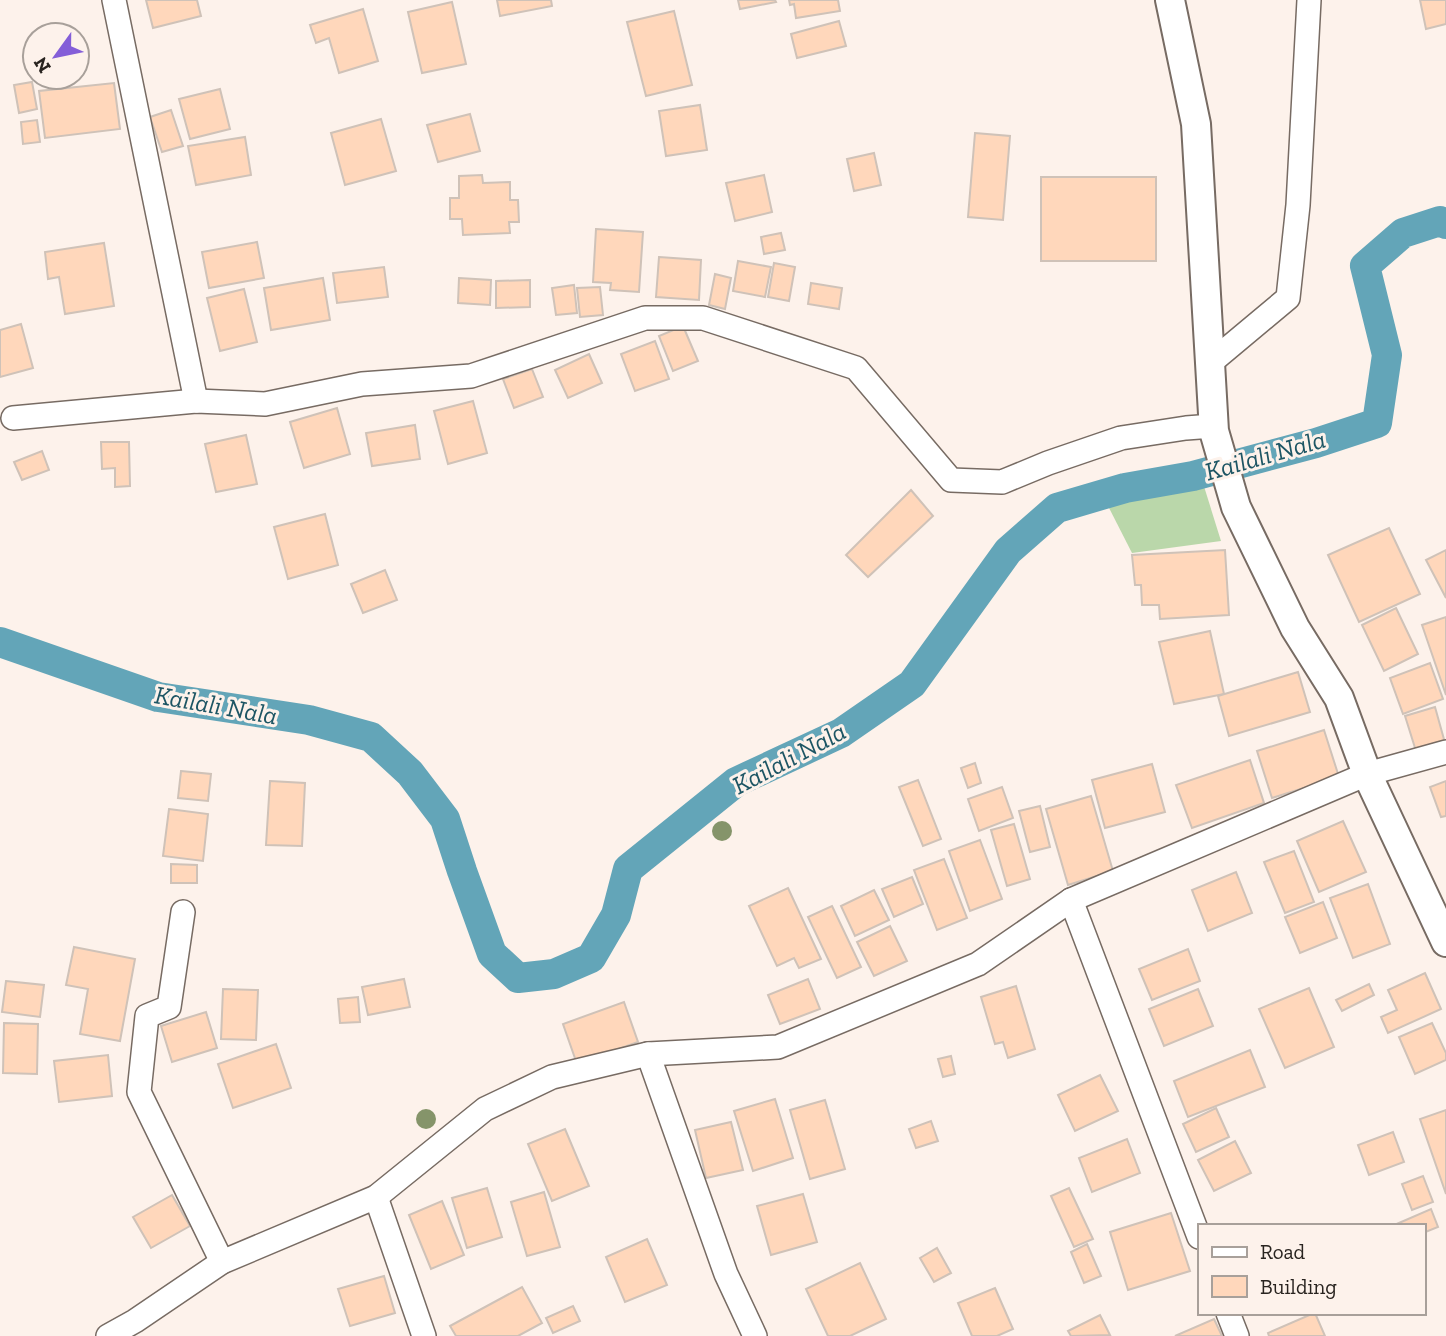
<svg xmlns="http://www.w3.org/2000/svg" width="1446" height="1336" font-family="'Zilla Slab',serif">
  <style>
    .green { fill: #bad7aa }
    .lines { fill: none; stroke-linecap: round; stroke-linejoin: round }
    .canal { stroke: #63a5b8; stroke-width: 30 }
    .building { fill: #ffd7bb; stroke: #cfc2b8; stroke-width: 2 }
    .minor-casing { stroke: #776b63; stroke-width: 26 }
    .tertiary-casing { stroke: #776b63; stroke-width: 32 }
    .minor { stroke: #fff; stroke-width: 23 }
    .tertiary { stroke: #fff; stroke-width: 28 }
    .tree { fill: #85946a }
    .labels { text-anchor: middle; stroke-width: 6; stroke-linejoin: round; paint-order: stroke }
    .water-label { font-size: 26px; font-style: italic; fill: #1d5564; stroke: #fdf2eb }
  </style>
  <rect width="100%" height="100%" fill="#fdf2eb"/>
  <path class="green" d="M1202,480l19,61 -89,12 -27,-53z"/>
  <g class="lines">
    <path class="canal" d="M0,642l158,55 151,23 62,17 39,36 35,46 17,52 30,83 26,24 36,-4 37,-16 25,-43 12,-46 108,-87 105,-49 71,-49 96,-133 49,-43 68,-20 68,-12 123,-33 61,-20 10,-68 -22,-89 38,-33 37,-12 6,3"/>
  </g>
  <g class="building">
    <path d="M146,0h51l4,16 -48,12z"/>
    <path d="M497,0h54l1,6 -52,10z"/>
    <path d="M738,0h37l1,2 -36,7z"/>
    <path d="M789,0h49l2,11 -44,7 -2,-14 -4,1z"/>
    <path d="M1420,0h26v24l-20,5z"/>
    <path d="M452,2l14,62 -44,9 -14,-61z"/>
    <path d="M363,9l15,52 -39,12 -10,-35 -13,5 -6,-18z"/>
    <path d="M674,11l18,74 -46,11 -19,-74z"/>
    <path d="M839,21l7,25 -49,12 -6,-24z"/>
    <path d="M32,82l5,27 -18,4 -5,-28z"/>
    <path d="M114,83l6,46 -75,9 -6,-47z"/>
    <path d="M220,89l10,40 -40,10 -11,-40z"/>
    <path d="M700,105l7,45 -41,6 -7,-45z"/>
    <path d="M171,110l12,36 -21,6 -12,-35z"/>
    <path d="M470,114l10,37 -42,11 -11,-37z"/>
    <path d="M381,119l15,52 -51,14 -14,-52z"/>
    <path d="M37,120l3,22 -17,2 -2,-22z"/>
    <path d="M975,133l35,3 -7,84 -35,-3z"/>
    <path d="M245,137l6,38 -55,10 -8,-39z"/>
    <path d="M874,153l7,32 -27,6 -7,-32z"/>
    <path d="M482,175l1,8 27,-1v18h8l1,22h-10l1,11 -47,2 -1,-16h-12v-21h9v-22z"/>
    <path d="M764,175l8,37 -37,9 -9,-38z"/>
    <rect x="1041" y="177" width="115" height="84"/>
    <path d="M596,229l47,3 -4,60 -29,-2 1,-7 -18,-1z"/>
    <path d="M781,233l4,17 -21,4 -3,-17z"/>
    <path d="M257,242l7,36 -55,10 -7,-36z"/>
    <path d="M104,243l10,63 -49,8 -6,-37 -11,2 -3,-27z"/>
    <path d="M659,257l42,3 -2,40 -43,-3z"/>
    <path d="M738,261l33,6 -6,30 -32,-6z"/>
    <path d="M774,263l21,4 -6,34 -21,-4z"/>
    <path d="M384,267l4,30 -51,6 -4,-30z"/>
    <path d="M715,274l16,4 -6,31 -16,-4z"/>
    <path d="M323,278l7,42 -59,10 -7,-42z"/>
    <path d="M459,278l32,2 -1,25 -32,-2z"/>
    <path d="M530,280v27l-34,1v-27z"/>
    <path d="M811,283l31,5 -3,21 -31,-5z"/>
    <path d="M574,285l3,28 -21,2 -4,-27z"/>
    <path d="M600,287l3,28 -23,2 -3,-29z"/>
    <path d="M244,289l13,53 -37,9 -13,-53z"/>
    <path d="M21,324l12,44 -33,9v-47z"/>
    <path d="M683,326l15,35 -25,10 -14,-35z"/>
    <path d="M655,341l14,38 -34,12 -14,-37z"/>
    <path d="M589,354l13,29 -34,15 -13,-28z"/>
    <path d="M532,369l11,28 -29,11 -11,-29z"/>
    <path d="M473,401l14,52 -39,11 -14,-53z"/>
    <path d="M337,408l13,46 -46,14 -14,-46z"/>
    <path d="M415,425l5,34 -48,7 -6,-33z"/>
    <path d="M246,435l11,49 -41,8 -11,-48z"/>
    <path d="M101,442h28l1,44 -15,1v-19l-13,1z"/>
    <path d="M42,451l7,19 -27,10 -8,-18z"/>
    <path d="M911,490l22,26 -65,61 -22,-22z"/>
    <path d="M325,514l13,51 -50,14 -14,-52z"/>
    <path d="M1389,528l31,66 -61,28 -31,-67z"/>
    <path d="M1225,550l4,65 -69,4 -1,-14h-17l-1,-20h-6l-3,-30z"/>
    <path d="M1446,550v48l-20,-38z"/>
    <path d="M385,570l12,30 -34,13 -12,-29z"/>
    <path d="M1396,608l22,46 -34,17 -22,-46z"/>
    <path d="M1446,617v78l-24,-70z"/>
    <path d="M1210,631l14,63 -50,10 -15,-62z"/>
    <path d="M1430,663l13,36 -40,15 -13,-36z"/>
    <path d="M1298,672l12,40 -81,24 -11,-40z"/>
    <path d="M1435,707l10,36 -29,8 -11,-35z"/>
    <path d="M1324,730l15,47 -67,21 -15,-47z"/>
    <path d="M1250,760l14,43 -72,25 -16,-43z"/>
    <path d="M975,763l6,20 -13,5 -7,-20z"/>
    <path d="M1152,764l13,48 -60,16 -13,-48z"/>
    <path d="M181,771l30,3 -3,27 -30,-3z"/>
    <path d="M918,780l23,59 -18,7 -24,-59z"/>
    <path d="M270,781l35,2 -3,63 -36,-1z"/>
    <path d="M1446,781v35l-5,1 -11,-30z"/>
    <path d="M1002,787l11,31 -34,13 -11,-32z"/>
    <path d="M1091,796l22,75 -45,14 -22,-76z"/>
    <path d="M1040,806l10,41 -20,5 -11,-41z"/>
    <path d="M169,809l39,5 -5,47 -40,-5z"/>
    <path d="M1343,821l23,51 -47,20 -22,-51z"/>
    <path d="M1014,824l16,55 -23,7 -16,-56z"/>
    <path d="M980,840l22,59 -32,12 -21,-60z"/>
    <path d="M1294,851l20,51 -29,11 -21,-51z"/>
    <path d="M944,859l23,59 -30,12 -23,-60z"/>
    <path d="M171,864l26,1v18h-26z"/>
    <path d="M1236,872l16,41 -44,18 -16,-41z"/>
    <path d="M912,877l11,27 -29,13 -12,-28z"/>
    <path d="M1368,884l22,60 -37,14 -23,-60z"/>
    <path d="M788,888l33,71 -22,9 -5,-10 -17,8 -28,-60z"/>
    <path d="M874,890l15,30 -34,16 -14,-30z"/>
    <path d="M1323,902l14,36 -37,15 -15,-36z"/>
    <path d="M832,906l29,61 -24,11 -29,-61z"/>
    <path d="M890,926l17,35 -33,15 -17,-34z"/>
    <path d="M74,947l61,12 -15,82 -40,-7 8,-45 -22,-4z"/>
    <path d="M1188,949l12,32 -48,19 -13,-31z"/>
    <path d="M1425,973l16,36 -53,24 -7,-16 16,-7 -9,-20z"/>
    <path d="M404,979l6,28 -42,8 -6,-28z"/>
    <path d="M808,979l12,30 -40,15 -12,-29z"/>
    <path d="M6,981l38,4 -4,32 -38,-5z"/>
    <path d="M1369,984l5,11 -32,16 -6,-11z"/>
    <path d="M1016,986l19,63 -27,9 -5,-16 -8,2 -14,-47z"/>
    <path d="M1309,988l25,59 -49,21 -26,-59z"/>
    <path d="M223,989l35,1 -2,50 -35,-1z"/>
    <path d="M1198,989l15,37 -49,20 -15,-37z"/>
    <path d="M358,997l2,25 -20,1 -2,-24z"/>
    <path d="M624,1002l14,40 -61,22 -14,-40z"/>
    <path d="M206,1012l11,36 -45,14 -11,-36z"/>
    <path d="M4,1023l34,1 -1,50 -34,-1z"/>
    <path d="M1432,1023l14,30v7l-31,14 -16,-37z"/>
    <path d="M276,1044l15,44 -58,20 -15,-44z"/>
    <path d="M1250,1050l15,37 -77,30 -14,-36z"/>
    <path d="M108,1055l4,41 -53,6 -5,-41z"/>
    <path d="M951,1056l4,18 -12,3 -5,-18z"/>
    <path d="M1100,1075l18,36 -43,20 -17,-36z"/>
    <path d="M775,1099l18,59 -40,13 -19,-60z"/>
    <path d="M825,1100l20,69 -35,10 -20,-69z"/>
    <path d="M1216,1108l13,29 -33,15 -13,-28z"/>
    <path d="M1446,1110v84l-26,-75z"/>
    <path d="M931,1121l7,20 -22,7 -7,-19z"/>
    <path d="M731,1122l12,48 -37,8 -11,-48z"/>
    <path d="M565,1129l24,57 -37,15 -24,-57z"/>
    <path d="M1393,1132l11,30 -35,13 -11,-30z"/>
    <path d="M1127,1139l13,34 -48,19 -13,-34z"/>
    <path d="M1235,1141l16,32 -37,18 -16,-31z"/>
    <path d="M1423,1176l10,26 -21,8 -10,-26z"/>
    <path d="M487,1188l15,49 -35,11 -15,-50z"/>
    <path d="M1069,1188l24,51 -19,8 -23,-51z"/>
    <path d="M544,1192l16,55 -33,9 -16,-54z"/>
    <path d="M803,1194l14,48 -46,13 -14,-49z"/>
    <path d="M172,1195l18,31 -39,22 -18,-31z"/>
    <path d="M442,1201l22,54 -33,14 -22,-54z"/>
    <path d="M1431,1209l7,18 -15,6v-7h-31z"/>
    <path d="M1171,1213l19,58 -62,19 -18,-58z"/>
    <path d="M647,1239l20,46 -42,17 -19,-45z"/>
    <path d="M1087,1244l14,32 -17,7 -13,-31z"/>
    <path d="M937,1248l14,25 -17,9 -14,-24z"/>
    <path d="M860,1263l26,56 -36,17h-22l-22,-47z"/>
    <path d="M384,1276l11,37 -45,13 -12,-37z"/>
    <path d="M522,1287l20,36 -24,13h-62l-6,-10z"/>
    <path d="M995,1288l18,41 -16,7h-25l-14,-33z"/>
    <path d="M573,1306l7,15 -27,12 -7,-15z"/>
    <path d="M1314,1313h1l10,23h-56l-1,-3z"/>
    <path d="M1100,1315l10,20 -39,1 -3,-5z"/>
    <path d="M1214,1319l8,17h-47z"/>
  </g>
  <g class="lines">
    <defs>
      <g id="minor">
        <path d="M114,0l82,401"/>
        <path d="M1209,364l79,-66 10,-93 11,-205"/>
        <path d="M13,418l183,-17 69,3 97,-20 109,-8 174,-58h58l153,50 95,112 51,2 46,-19 73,-25 65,-10 27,-2"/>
        <path d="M1071,900l128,337"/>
        <path d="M183,912l-14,95 -22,9 -8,76 83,170"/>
        <path d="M648,1054l78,220 29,62"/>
        <path d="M376,1197l48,139"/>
        <path d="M1228,1313l9,23"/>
        <path d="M108,1336l27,-15 87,-59 154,-65 109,-88 67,-32 96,-23 130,-7 200,-83 93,-64 296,-126 79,-22"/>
      </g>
      <path id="tertiary" d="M1170,0l26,124 18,307 22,76 59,121 44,70 28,76 79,168"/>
    </defs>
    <use href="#minor" class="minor-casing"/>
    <use href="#tertiary" class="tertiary-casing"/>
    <use href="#minor" class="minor"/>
    <use href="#tertiary" class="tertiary"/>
  </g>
  <g class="tree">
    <circle cx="722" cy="831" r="10"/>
    <circle cx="426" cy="1119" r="10"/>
  </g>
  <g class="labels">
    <g class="water-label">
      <text transform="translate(1265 455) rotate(-16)" y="9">Kailali Nala</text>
      <text transform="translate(216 705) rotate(10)" y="9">Kailali Nala</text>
      <text transform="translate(789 758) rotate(-28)" y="9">Kailali Nala</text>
    </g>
  </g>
  <rect x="1198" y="1224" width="228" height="91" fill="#fdf2eb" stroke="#a8a09a" stroke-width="2"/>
  <rect x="1212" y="1247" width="35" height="10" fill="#ffffff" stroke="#a8a09a" stroke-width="2"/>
  <text x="1260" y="1259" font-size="21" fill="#292420">Road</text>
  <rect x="1212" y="1276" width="35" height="21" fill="#ffd7bb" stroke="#a8a09a" stroke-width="2"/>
  <text x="1260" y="1294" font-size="21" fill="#292420">Building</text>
  <g transform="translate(56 56) rotate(237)"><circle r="33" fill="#fdf2eb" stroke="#a8a09a" stroke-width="2"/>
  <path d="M0-5L12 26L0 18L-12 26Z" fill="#845ed8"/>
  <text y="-10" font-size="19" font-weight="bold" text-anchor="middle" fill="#292420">N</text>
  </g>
</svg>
